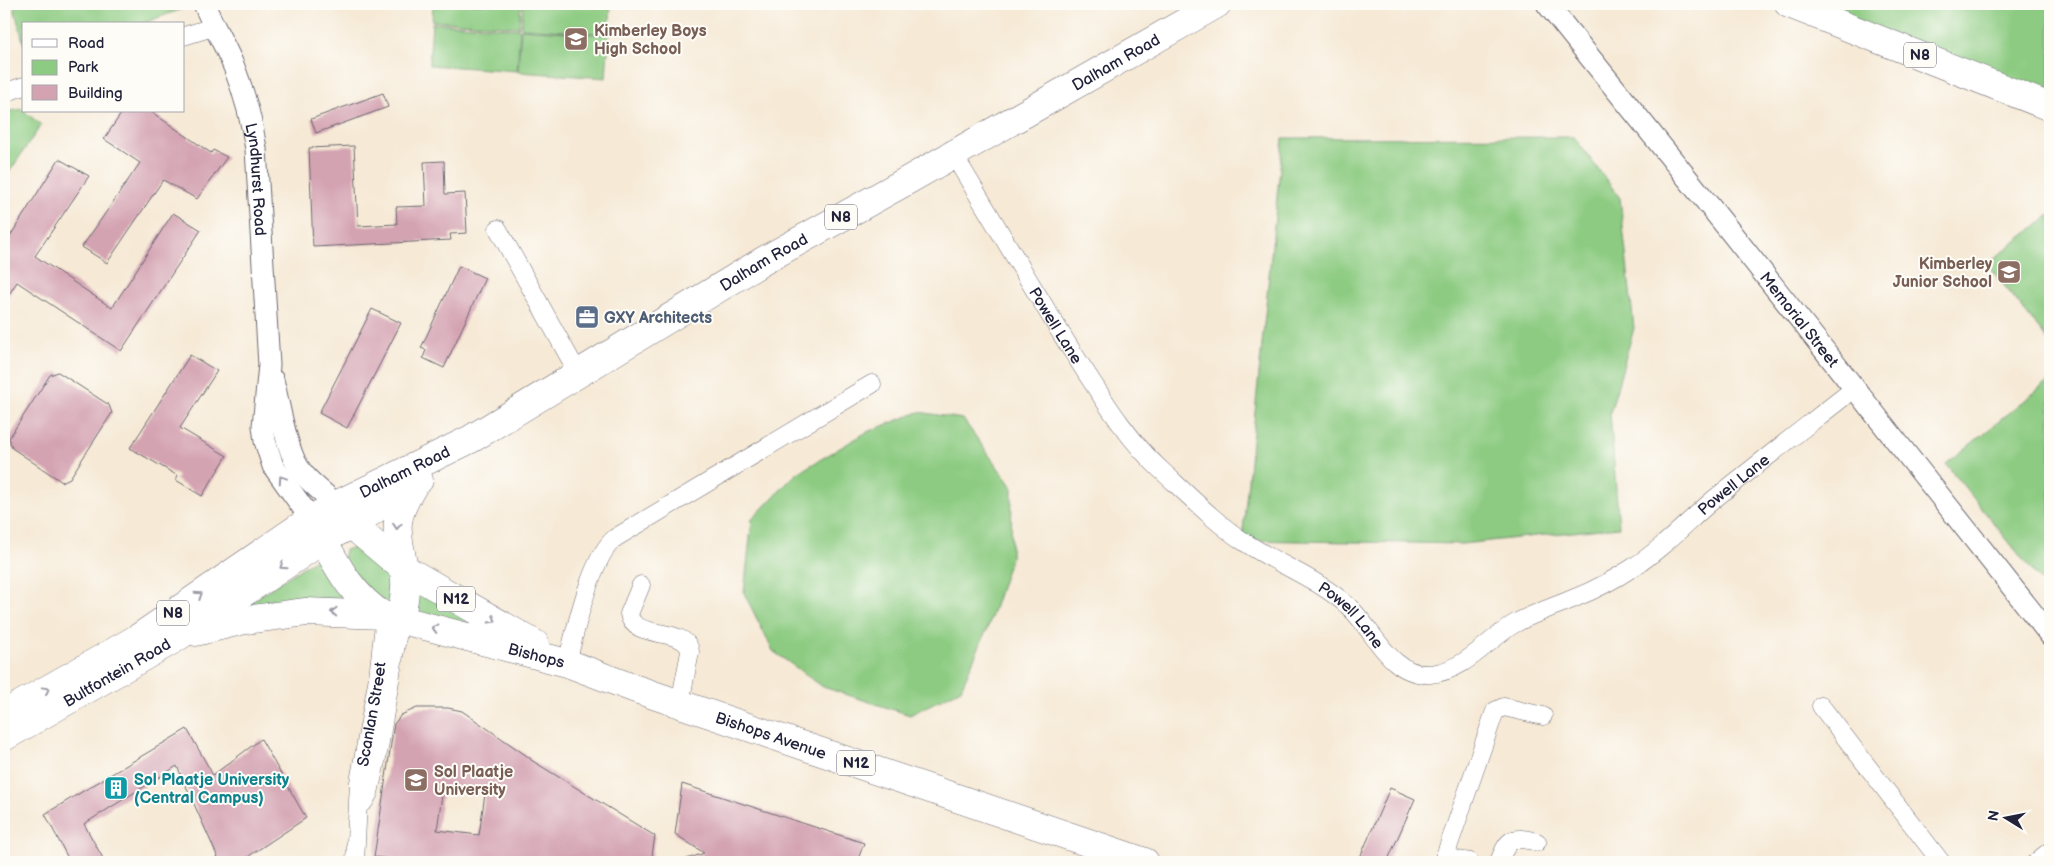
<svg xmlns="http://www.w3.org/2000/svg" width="2054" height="866" font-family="'Balsamiq Sans',sans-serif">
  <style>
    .green { fill: #8ccb81; stroke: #57765e }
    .building { fill: #d4a3b2; fill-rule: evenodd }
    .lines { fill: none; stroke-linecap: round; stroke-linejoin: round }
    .minor-casing { stroke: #6c6871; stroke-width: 19 }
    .tertiary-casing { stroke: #6c6871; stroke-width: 23 }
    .trunk-casing { stroke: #6c6871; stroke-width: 29 }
    .minor { stroke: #fff; stroke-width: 18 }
    .tertiary { stroke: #fff; stroke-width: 21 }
    .trunk { stroke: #fff; stroke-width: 28 }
    .oneway { stroke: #9c9ca7 }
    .labels { text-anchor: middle; stroke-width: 4; stroke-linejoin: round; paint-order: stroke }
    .shield { fill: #fdfcf7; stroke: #646373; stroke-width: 1 }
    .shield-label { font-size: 15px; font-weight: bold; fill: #22223b }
    .education-label { font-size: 16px; font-weight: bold; fill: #785e54; stroke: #fdfcf7; text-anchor: start }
    .street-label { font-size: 16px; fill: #22223b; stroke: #fdfcf7 }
    .service-label { font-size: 16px; font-weight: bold; fill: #4e5e75; stroke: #fdfcf7; text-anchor: start }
    .culture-label { font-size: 16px; font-weight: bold; fill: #0d838f; stroke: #fdfcf7; text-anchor: start }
  </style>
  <rect width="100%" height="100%" fill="#fdfcf7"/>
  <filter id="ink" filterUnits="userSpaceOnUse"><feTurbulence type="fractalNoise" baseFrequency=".02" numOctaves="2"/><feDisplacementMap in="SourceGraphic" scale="10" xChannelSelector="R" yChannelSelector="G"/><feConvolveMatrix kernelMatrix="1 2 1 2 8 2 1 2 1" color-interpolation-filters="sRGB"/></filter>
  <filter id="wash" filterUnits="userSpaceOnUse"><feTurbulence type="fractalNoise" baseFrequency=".0096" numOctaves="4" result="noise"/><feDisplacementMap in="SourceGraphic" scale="20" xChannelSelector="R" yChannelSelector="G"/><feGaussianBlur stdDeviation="1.12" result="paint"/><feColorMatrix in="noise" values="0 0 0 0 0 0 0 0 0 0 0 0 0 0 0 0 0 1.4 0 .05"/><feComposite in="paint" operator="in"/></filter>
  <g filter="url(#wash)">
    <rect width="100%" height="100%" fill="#f6e9d5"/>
    <g class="green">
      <path d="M13,4h167l2,5 -41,15h-117v21z"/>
      <path d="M433,4h88l-2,23 -87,-6z"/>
      <path d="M523,4h88l-2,30 -88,-6z"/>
      <path d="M1815,4h235v91z"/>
      <path d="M432,23l88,6 -3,42 -88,-6z"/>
      <path d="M521,29l88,6 -3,43 -88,-6z"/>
      <path d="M22,109l19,16 -37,55v-68z"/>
      <path d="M1574,137l46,61 14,130 -24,85 9,114 -157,17 -220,-4 41,-402z"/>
      <path d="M2050,215v128l-63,-79z"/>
      <path d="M2050,380v213l-104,-129z"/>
      <path d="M919,412l44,7 49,68 -1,70 -22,67 -28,65 -51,26 -87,-28 -50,-36 -29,-58 8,-74 44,-45 71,-42z"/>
      <path d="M358,546l146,93 -117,-29 -44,-50 2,-10z"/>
      <path d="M326,552l31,46c-44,0 -76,3 -119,12z"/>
    </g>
    <g id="blocks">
      <g class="building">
        <path d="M383,93l5,14 -72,26 -5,-14z"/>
        <path d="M123,111h27l61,42 2,-3 14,7 -30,42 -34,-19 -56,83 -25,-16 58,-84 -36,-24z"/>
        <path d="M354,146l4,80 39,-2 -1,-17 30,-1 -2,-44 20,-1 1,33 20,-1 2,40 -17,1 1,6 -138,7 -4,-99z"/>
        <path d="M59,159l30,17 -54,80 77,52 61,-95 28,17 -80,121 -104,-69 -13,20v-61h3z"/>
        <path d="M459,266l26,12 -41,90 -21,-10 3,-8 -5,-2z"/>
        <path d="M372,309l29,14 -54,105 -28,-15z"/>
        <path d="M190,355l27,16 -37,57 47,28 -25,40 -26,-16 2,-4 -48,-28z"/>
        <path d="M58,372l51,33 3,8 -42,65 -8,4 -50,-34 -3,-10 41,-63z"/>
        <path d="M417,708h31l14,3 68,47 1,2 124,76 -4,26h-235l-42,-5 20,-133 7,-9zM443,788l42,6 -6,41 -42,-5z"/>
        <path d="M187,729l26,46 48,-36 45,79 -66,44h-20l-43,-96 -93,58 21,38h-35l-25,-48z"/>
        <path d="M682,784l182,59 -7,19h-173v-2l20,-7 -29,-19z"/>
        <path d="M1390,788l25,11 -28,63h-29z"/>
      </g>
    </g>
  </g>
  <g filter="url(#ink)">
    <use href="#blocks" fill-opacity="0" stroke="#6c6871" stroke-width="1"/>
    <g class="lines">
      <defs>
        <g id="minor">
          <path d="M184,36l29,-9"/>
          <path d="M4,93l20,-7"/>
          <path id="s1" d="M953,154c40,65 78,132 119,197 27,41 53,86 89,119 25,23 58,56 85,73 33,22 72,36 101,62 27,23 41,71 83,69 35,-3 56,-33 84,-50 20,-11 43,-18 63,-27 20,-8 38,-18 55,-29 30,-19 54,-45 81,-68 47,-38 95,-75 142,-112"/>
          <path d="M498,229l80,144"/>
          <path d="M641,585l-12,29c4,27 59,12 61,38l-10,51"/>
          <path d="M567,663c9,-34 23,-104 48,-125l257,-154"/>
          <path d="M1821,706l120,156"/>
          <path d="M364,802l5,-9 10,-45 21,-129"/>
          <path d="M1444,858l26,4"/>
          <path id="s2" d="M355,862l4,-80 19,-105 7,-61"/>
          <path d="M1443,862l52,-151 9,-4 39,9"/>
          <path d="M1499,862c9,-23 12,-27 38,-20"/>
          <path d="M2036,862l14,-11"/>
        </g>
        <g id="tertiary">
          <path id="s3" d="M204,4c9,22 21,41 30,63 10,26 18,54 22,82l13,216 -6,61 2,15 8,25 38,53"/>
          <path id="s4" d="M1547,4l186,231 317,400"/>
          <path d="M273,380c6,23 12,63 23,83 9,17 27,29 41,42"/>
        </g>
        <g id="trunk">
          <path d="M1789,4l261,103"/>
          <path d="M342,510l18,22 43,36 132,76"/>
          <path id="s5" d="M311,519c20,33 36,75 72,96l184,48 66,25 512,174"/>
          <path d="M400,619c3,-13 6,-26 5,-39 -4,-47 -19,-51 10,-97"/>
          <path d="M196,632l49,-12 61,-8 77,3"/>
          <path id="s6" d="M4,714l134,-76 173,-119 31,-17 129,-63 292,-178 140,-78 314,-179"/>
          <path id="s7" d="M4,737l172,-99 148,-99 29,-15 66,-44"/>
        </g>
      </defs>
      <use href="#minor" class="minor-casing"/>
      <use href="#tertiary" class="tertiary-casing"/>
      <use href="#trunk" class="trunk-casing"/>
      <use href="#minor" class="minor"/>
      <use href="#tertiary" class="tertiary"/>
      <use href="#trunk" class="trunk"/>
    </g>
    <defs><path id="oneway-chevron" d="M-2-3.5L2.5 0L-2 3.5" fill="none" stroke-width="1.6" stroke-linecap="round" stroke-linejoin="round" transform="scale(1.25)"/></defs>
    <g class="oneway">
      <use href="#oneway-chevron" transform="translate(282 479) rotate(-124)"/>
      <use href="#oneway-chevron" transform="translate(397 526) rotate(94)"/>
      <use href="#oneway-chevron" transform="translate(283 566) rotate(146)"/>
      <use href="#oneway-chevron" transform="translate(199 595) rotate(-34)"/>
      <use href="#oneway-chevron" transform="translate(334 612) rotate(-178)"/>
      <use href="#oneway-chevron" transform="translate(493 620) rotate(30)"/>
      <use href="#oneway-chevron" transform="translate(435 628) rotate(-165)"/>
      <use href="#oneway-chevron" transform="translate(46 690) rotate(-29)"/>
    </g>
  </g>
  <defs>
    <symbol id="school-square" viewBox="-11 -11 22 22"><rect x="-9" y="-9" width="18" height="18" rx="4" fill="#8d6e63" stroke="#fdfcf7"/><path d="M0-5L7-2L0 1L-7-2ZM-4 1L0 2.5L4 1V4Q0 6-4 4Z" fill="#fff"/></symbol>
    <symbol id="office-square" viewBox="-11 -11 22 22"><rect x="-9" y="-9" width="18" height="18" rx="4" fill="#5c6f8a" stroke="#fdfcf7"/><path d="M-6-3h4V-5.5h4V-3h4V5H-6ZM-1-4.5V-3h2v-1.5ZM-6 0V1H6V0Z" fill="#fff"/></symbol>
    <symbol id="university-square" viewBox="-11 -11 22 22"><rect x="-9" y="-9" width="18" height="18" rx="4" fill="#8d6e63" stroke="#fdfcf7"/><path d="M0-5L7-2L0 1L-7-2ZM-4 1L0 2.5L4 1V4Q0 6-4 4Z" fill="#fff"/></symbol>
    <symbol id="building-square" viewBox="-11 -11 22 22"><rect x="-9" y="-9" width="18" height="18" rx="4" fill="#0f9aa8" stroke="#fdfcf7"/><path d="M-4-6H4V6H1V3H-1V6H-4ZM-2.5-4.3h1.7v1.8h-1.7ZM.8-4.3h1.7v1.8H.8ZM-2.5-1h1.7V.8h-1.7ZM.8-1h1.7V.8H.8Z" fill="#fff"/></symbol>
  </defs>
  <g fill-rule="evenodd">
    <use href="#school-square" x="562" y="25" width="28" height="28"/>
    <use href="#school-square" x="1995" y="258" width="28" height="28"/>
    <use href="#office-square" x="573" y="303" width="28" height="28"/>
    <use href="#university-square" x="402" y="766" width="28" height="28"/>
    <use href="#building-square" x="102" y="774" width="28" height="28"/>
  </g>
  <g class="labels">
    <g class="shield">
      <rect x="1904" y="42.5" width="32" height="25" rx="4"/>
      <rect x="825" y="204.5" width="32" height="25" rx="4"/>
      <rect x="437" y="586.5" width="38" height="25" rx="4"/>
      <rect x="157" y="600.5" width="32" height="25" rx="4"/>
      <rect x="837" y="750.5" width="38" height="25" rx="4"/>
    </g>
    <g class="shield-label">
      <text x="1920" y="60">N8</text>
      <text x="841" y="222">N8</text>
      <text x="456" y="604">N12</text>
      <text x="173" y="618">N8</text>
      <text x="856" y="768">N12</text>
    </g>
    <g class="education-label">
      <text x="594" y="36">Kimberley Boys<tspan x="594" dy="18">High School</tspan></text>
      <text x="1992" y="269" text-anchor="end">Kimberley<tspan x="1992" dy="18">Junior School</tspan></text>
      <text x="434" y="777">Sol Plaatje<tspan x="434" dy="18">University</tspan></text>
    </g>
    <g class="street-label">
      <text dy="6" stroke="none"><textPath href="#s6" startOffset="1290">Dalham Road</textPath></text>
      <text dy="6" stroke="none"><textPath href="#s3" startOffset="185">Lyndhurst Road</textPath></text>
      <text dy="6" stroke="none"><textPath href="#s6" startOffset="885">Dalham Road</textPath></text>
      <text dy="6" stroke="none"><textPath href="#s4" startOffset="404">Memorial Street</textPath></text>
      <text dy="6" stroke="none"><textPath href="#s1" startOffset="200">Powell Lane</textPath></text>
      <text dy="6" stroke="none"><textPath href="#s6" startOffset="469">Dalham Road</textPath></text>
      <text dy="6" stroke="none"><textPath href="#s1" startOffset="1084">Powell Lane</textPath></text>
      <text dy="6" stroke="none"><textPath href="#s1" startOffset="620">Powell Lane</textPath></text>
      <text dy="6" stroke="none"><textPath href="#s5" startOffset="280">Bishops</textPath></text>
      <text dy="6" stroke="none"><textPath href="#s7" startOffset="130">Bultfontein Road</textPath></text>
      <text dy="6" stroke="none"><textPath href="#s2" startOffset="149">Scanlan Street</textPath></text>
      <text dy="6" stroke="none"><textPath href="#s5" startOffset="528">Bishops Avenue</textPath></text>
    </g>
    <g class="service-label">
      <text x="604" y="323">GXY Architects</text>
    </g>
    <g class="culture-label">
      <text x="134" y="785">Sol Plaatje University<tspan x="134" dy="18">(Central Campus)</tspan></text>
    </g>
  </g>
  <rect width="2054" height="866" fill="none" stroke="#fdfcf7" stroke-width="20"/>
  <rect x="22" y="22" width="162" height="90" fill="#fdfcf7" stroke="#a5a5ac"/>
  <rect x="32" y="39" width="25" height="8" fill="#ffffff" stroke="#a5a5ac"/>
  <text x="68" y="48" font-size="15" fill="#22223b">Road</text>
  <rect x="32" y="60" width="25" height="15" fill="#8ccb81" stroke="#a5a5ac"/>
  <text x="68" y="72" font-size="15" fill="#22223b">Park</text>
  <rect x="32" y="85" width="25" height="15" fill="#d4a3b2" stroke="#a5a5ac"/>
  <text x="68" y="98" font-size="15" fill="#22223b">Building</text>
  <g transform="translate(2006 818) rotate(280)" stroke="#fdfcf7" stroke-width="4" paint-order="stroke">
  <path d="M0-4L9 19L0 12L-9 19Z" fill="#22223b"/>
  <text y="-8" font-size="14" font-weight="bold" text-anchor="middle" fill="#22223b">N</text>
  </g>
</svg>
